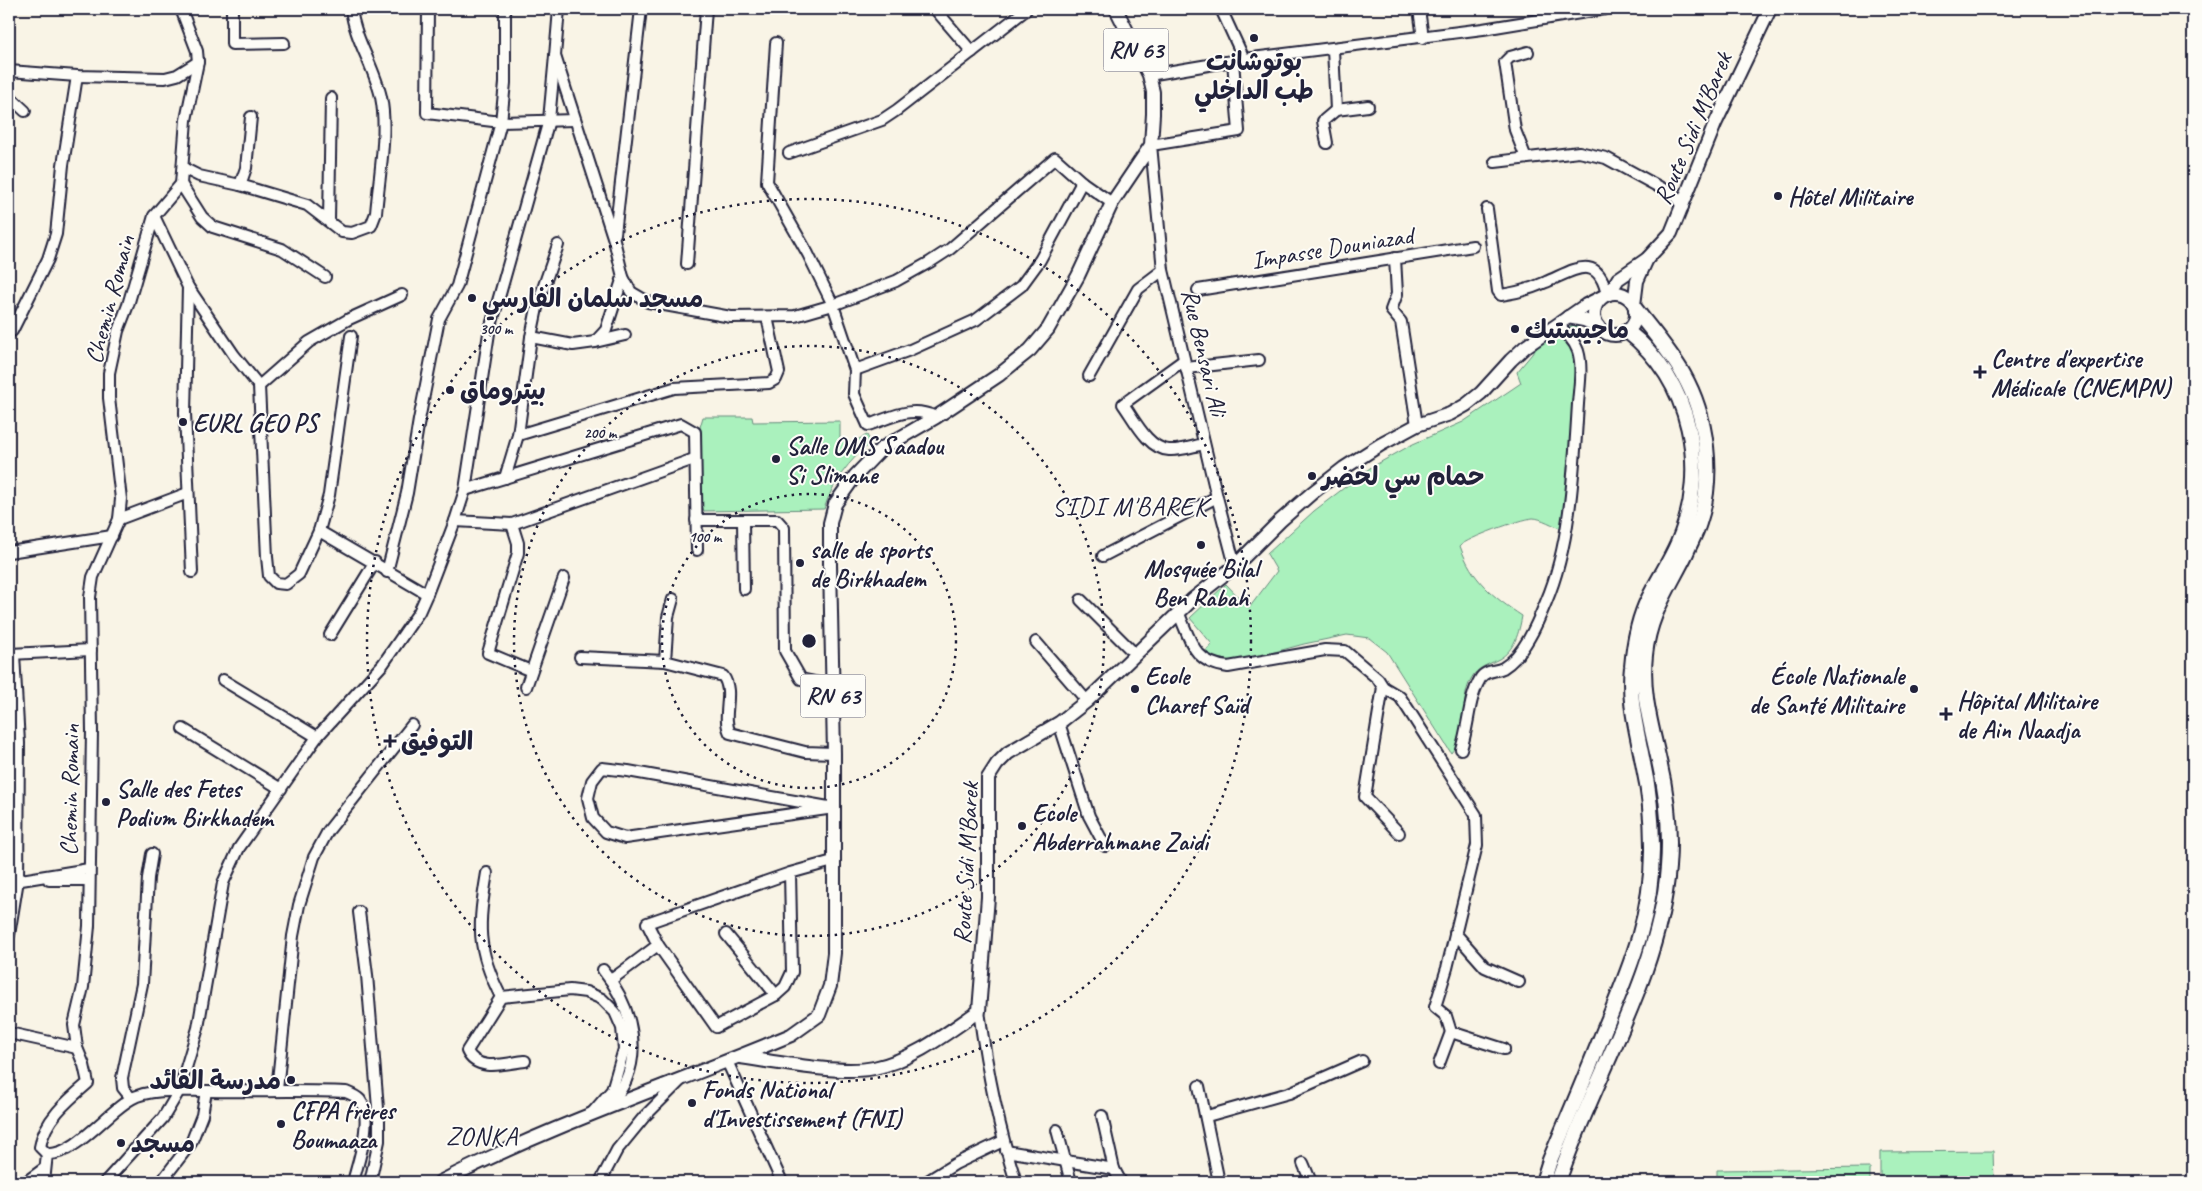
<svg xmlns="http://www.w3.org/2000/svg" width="2202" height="1191" font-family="Caveat,'Playpen Sans Arabic',sans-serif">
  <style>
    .green { fill: #aaf1bd; stroke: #668a7c }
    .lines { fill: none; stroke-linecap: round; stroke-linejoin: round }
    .minor-casing { stroke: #22223b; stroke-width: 14 }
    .major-casing { stroke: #22223b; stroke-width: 16 }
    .highway-casing { stroke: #22223b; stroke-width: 18 }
    .minor { stroke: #fdfcf7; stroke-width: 10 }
    .major { stroke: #fdfcf7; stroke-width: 12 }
    .highway { stroke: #fdfcf7; stroke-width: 14 }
    .ring { fill: none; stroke: #22223b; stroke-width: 2.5; stroke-dasharray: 2.5 5 }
    .poi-dot { fill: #22223b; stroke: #fdfcf7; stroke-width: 2 }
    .labels { text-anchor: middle; stroke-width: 4; stroke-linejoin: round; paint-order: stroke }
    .shield { fill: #fdfcf7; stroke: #646373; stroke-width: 1 }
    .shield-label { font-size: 24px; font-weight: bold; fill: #22223b }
    .poi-label { font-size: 25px; font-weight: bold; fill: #22223b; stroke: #fdfcf7; text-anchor: start }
    .street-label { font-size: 25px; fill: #22223b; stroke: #fdfcf7 }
    .neighbourhood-label { font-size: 26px; letter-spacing: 1px; fill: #22223b; stroke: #fdfcf7 }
    .centre { fill: #22223b; stroke: #fdfcf7; stroke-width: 2.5 }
    .ring-label { font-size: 15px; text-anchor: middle; font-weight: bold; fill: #22223b; stroke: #fdfcf7; stroke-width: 4; stroke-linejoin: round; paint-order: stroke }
  </style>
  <rect width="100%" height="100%" fill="#f9f4e6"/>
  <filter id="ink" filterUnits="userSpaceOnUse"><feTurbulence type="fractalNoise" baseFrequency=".02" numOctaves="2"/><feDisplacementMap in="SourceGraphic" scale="10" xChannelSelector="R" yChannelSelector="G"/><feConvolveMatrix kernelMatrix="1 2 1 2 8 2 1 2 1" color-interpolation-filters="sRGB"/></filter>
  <g filter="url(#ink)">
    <g class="green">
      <path d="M1578,322v64l-16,143c-8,-3 -21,-11 -29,-11 -12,1 -66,20 -73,28 12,34 32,50 62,70 -3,16 -7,34 -23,43 -11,6 -22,8 -28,20 -13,25 0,51 -20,74l-64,-101 -18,-14 -22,-3 -43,9 -70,19 -16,-2 -14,-8 8,-9 -22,-26 36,-34 23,24 28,-37 -10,-17 47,-43 56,-43 43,-24 50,-22 58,-39 -4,-11 24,-29z"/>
      <path d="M703,417h49l1,5 87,-1v17l11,5 16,-8 4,8c-23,18 -38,39 -47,66l-120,2 -4,-11 -2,-66z"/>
      <path d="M1993,1151l1,31h-114v-30z"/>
      <path d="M1870,1168v14h-153v-12z"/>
    </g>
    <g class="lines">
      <defs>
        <g id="minor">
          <path d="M181,9l16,42 1,11 -12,58 -5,64 -27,32 -26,89 -10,26 -9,42v25l12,101 -2,20 -26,58 -3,20 2,134 -3,195 -6,61 -9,38 3,23 7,17 4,18c-20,17 -44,37 -48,64l7,7c28,2 60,-42 84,-55 18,-11 55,-8 75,-8 47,1 93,-1 140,1 5,2 11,5 14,8 14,18 -2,62 -7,82"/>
          <path d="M232,9v35l52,-1"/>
          <path d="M428,9l-1,104 74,9 74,-2"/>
          <path d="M559,9l-4,47 59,184 9,37 8,15 17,10 83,15 64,-1 38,-11 -25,-51 -41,-72 9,-139"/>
          <path d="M935,9l37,43"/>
          <path d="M1221,9l23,50"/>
          <path d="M1419,9l4,29"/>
          <path d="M1333,49l3,61"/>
          <path d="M1233,62l6,69 -88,14 12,125 54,227 18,69"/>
          <path d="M9,71l68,5 88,2 12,-3 21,-13"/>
          <path d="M1149,75l95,-16 239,-30 122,-20"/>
          <path d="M9,96l16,15"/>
          <path d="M1327,143l-4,-22 13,-11 32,-4"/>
          <path d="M789,153l93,-33 15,-10 130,-101"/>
          <path d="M1526,158l-11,-28 -10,-68 5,-5 18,-5"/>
          <path d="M1495,162l84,-10 27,6 68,37 9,12"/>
          <path d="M183,168l16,8 41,9 67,20 35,27 10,1 19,-7 5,-13c3,-36 12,-82 5,-116 -7,-31 -26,-57 -30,-88"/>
          <path d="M181,184l21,33 11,10 69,22 43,28"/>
          <path d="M240,185l6,-17 5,-51"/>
          <path d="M1487,209l11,82 3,4c14,-2 32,-7 45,-13 27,-11 52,-31 61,13"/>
          <path d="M154,216l34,71 46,68 25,31 8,171 2,19 7,7 10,1 13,-10 20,-43 10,-36 22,-159"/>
          <path d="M329,220l2,-122"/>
          <path d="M615,234l26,-225"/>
          <path d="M1395,258l2,36 -6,16 10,12 16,103"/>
          <path d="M687,264l19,-255"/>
          <path d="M188,287l-3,126 7,159"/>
          <path d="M1198,290l275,-44"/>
          <path d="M12,331l36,-72 8,-25 7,-69 14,-89"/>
          <path d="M531,337l42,8 22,-3 11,-12 17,-53"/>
          <path d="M595,342l30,-7"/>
          <path d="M1184,360l-61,44c11,15 25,45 46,46 11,1 24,-4 35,-6"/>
          <path d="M1186,368l73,-8"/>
          <path d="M855,370l55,-20 66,-30 45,-34 19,-26 42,-78"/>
          <path d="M1089,376l49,-87 25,-19"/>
          <path d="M259,386l50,-44 40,-23 53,-24"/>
          <path d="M936,417c-25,-12 -43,0 -68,8l-14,-31 1,-24 -22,-65 63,-24 34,-19 20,-13 105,-91 27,24 30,21"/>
          <path d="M518,435l156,-47 95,-5 7,-4 3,-7 -12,-55"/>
          <path d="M505,478l13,-43 13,-98 7,-34 20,-58"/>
          <path d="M465,490l216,-66 14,8 2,118"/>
          <path d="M119,519l69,-26"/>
          <path d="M696,520h81l7,8 1,123 16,28 32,7"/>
          <path d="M455,521l57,3 182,-65"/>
          <path d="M743,521l1,68"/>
          <path d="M512,524l6,19v10l-30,100 43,18"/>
          <path d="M319,531l108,63"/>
          <path d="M9,552l103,-16"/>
          <path d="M1103,556l114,-59"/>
          <path d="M387,572l20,-79 12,-73 20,-101 18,-33 44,-164 4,-39v-74"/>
          <path d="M1081,600l55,55"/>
          <path d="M1179,614c12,28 15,49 49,53l97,-17 20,1 33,28 5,8 17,10 8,12 68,106 1,30 -30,123 -12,39 11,9 5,16 53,17"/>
          <path d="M330,635l45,-73"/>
          <path d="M1036,642l51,59"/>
          <path d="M10,654l81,-4"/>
          <path d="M580,657l85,4 58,15c12,17 -2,39 7,57l75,19 29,1"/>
          <path d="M665,661l3,-44 5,-18"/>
          <path d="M223,680l94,57"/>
          <path d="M526,687l38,-109"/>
          <path d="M1383,687l-18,110 34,36"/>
          <path d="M1059,723l30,93 16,30"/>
          <path d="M183,729l98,60"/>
          <path d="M1461,749c8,-23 7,-49 19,-70 5,-9 15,-7 23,-11 21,-13 34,-44 43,-66 25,-58 28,-135 32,-198 1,-16 5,-37 0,-53 -4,-11 -12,-18 -21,-26"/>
          <path d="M602,768l26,3 206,37 -209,30 -19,-6 -13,-14 -5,-20 4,-17z"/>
          <path d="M487,873c-9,53 -11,75 14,124"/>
          <path d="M790,873l2,99 -7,15 -9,8 -60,32 -58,-82 -11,-22 143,-50 43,-12"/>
          <path d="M49,880h40"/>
          <path d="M9,882l80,-13"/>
          <path d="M359,912l8,63 12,145v21l-9,41"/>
          <path d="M1455,933l30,34 34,15"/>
          <path d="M726,934l50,61"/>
          <path d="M9,935l9,-55 1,-137 -5,-89"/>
          <path d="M603,970c24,30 39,72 23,110 -4,9 -11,18 -16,27"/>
          <path d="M611,980l47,-35"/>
          <path d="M979,1011c8,59 19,115 37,171"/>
          <path d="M9,1033l68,15"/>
          <path d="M525,1061c-19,2 -48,12 -58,-10l34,-54 69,-7 16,2 16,7 13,13 7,16 2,21 -12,41 -20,23"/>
          <path d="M727,1061l55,121"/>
          <path d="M1439,1064l12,-32"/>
          <path d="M1199,1086l20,96"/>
          <path d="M277,1090l16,-154 6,-31 15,-48 14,-26 84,-106"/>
          <path d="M131,1098l-8,-10 -1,-10 20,-94 6,-106 4,-24"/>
          <path d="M1102,1116l12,53 7,13"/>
          <path d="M1207,1116l82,-23 73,-32"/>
          <path d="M1057,1130l14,52"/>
          <path d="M1006,1151l108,18"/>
          <path d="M1303,1163l8,19"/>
          <path d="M26,1182l19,-14"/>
          <path d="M44,1182l3,-28"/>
          <path d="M105,1182l58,-64 16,-27 19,-63 25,-145 16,-35 78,-111 66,-73 36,-52 8,-18 28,-73 10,-31 24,-157 60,-213 6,-64"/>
          <path d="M161,1182l30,-39 11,-28 4,-24"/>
          <path d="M600,1182l17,-32 27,-33 37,-37"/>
          <path d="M926,1182l29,-18 48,-23"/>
        </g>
        <g id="major">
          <circle cx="1615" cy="314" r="21"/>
          <path d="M1609,294l9,-15 29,-20 24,-26 44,-109 55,-115"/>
          <path d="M1634,305l3,-24 10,-22"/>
          <path d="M1568,317l16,3 14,6"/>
          <path d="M740,1057c36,5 100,18 134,11 39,-8 73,-35 105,-57l9,-114v-119l9,-14 11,-11 51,-30 28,-22 106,-102 42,-33 45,-45 32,-28 32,-25 36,-23 37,-20 33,-11 16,-9 15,-12 30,-33 14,-13 61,-42 16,-8"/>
          <path d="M440,1182c113,-58 234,-98 351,-147l28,-20 11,-29 4,-33v-200l-4,-188v-42l5,-19 20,-28 26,-27 55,-32 63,-42 31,-25 18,-21 30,-53 34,-73 39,-58 2,-31v-22l-4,-17 -33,-66"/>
        </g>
        <g id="highway">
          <path d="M1543,1182l7,-22c18,-42 36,-85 53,-127 26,-63 50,-117 49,-187 0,-28 -3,-56 -9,-83 -6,-33 -15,-63 -11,-96 2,-24 6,-48 17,-69 9,-19 21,-36 29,-55 32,-74 13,-162 -51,-212"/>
          <path d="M1558,1182c34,-103 102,-206 110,-315 3,-36 -1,-72 -9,-106 -8,-36 -18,-69 -14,-106 4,-41 24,-67 41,-102 4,-10 10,-20 13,-30 16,-47 8,-107 -16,-149 -13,-23 -31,-43 -47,-64"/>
        </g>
      </defs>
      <use href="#minor" class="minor-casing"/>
      <use href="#major" class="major-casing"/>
      <use href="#highway" class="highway-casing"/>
      <use href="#minor" class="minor"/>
      <use href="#major" class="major"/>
      <use href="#highway" class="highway"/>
    </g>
  </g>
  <g class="ring">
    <circle cx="809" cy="641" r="147"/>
    <circle cx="809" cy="641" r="295"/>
    <circle cx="809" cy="641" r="442"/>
  </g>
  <g class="poi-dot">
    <circle cx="1254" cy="38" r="5"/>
    <circle cx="1778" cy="196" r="5"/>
    <circle cx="472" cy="298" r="5"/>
    <circle cx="1515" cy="329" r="5"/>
    <path d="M1977.5 364.5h5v5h5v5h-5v5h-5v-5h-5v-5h5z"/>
    <circle cx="450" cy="390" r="5"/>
    <circle cx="183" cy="422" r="5"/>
    <circle cx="776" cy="459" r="5"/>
    <circle cx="1312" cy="476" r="5"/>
    <circle cx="1201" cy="545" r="5"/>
    <circle cx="800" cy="563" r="5"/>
    <circle cx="1135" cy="689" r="5"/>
    <circle cx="1914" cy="689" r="5"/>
    <path d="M1943.5 706.5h5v5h5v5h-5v5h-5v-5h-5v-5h5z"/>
    <path d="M387.5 733.5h5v5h5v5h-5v5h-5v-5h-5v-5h5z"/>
    <circle cx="106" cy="802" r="5"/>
    <circle cx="1022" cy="826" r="5"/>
    <circle cx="291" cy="1080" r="5"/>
    <circle cx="692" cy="1103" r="5"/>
    <circle cx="281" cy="1124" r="5"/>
    <circle cx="121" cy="1143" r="5"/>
  </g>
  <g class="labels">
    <g class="shield">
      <rect x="1103.5" y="28.5" width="65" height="43" rx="4"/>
      <rect x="800.5" y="674.5" width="65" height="43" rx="4"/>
    </g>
    <g class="shield-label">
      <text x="1136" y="58">RN 63</text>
      <text x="833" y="704">RN 63</text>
    </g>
    <g class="poi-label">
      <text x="1254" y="70" text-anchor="middle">بوتوشانت<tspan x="1254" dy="29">طب الداخلي</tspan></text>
      <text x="1788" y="205">Hôtel Militaire</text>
      <text x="482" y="307">مسجد سلمان الفارسي</text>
      <text x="1525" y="338">ماجيستيك</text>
      <text x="1991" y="367">Centre d'expertise<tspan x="1991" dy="29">Médicale (CNEMPN)</tspan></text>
      <text x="460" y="399">بيتروماق</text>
      <text x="193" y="431">EURL GEO PS</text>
      <text x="786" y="454">Salle OMS Saadou<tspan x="786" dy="29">Si Slimane</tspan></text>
      <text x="1322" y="485">حمام سي لخضر</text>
      <text x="810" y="558">salle de sports<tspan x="810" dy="29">de Birkhadem</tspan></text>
      <text x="1201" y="577" text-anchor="middle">Mosquée Bilal<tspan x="1201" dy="29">Ben Rabah</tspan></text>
      <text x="1145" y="684">Ecole<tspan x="1145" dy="29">Charef Saïd</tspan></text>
      <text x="1904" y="684" text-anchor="end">École Nationale<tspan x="1904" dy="29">de Santé Militaire</tspan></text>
      <text x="1957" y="709">Hôpital Militaire<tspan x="1957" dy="29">de Ain Naadja</tspan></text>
      <text x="401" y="750">التوفيق</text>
      <text x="116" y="797">Salle des Fetes<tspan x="116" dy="29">Podium Birkhadem</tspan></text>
      <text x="1032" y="821">Ecole<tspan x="1032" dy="29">Abderrahmane Zaidi</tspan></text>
      <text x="281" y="1089" text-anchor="end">مدرسة القائد</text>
      <text x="702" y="1098">Fonds National<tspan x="702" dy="29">d'Investissement (FNI)</tspan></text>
      <text x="291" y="1119">CFPA frères<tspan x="291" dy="29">Boumaaza</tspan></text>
      <text x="131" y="1152">مسجد</text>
    </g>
    <g class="street-label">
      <text transform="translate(1692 128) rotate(-67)" y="9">Route Sidi M'Barek</text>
      <text transform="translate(1332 247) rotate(-9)" y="9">Impasse Douniazad</text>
      <text transform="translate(109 299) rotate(-75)" y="9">Chemin Romain</text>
      <text transform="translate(1205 352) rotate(77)" y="9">Rue Bensari Ali</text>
      <text transform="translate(69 790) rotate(-89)" y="9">Chemin Romain</text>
      <text transform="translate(965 863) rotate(-87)" y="9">Route Sidi M'Barek</text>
    </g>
    <g class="neighbourhood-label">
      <text x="1130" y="515">SIDI M'BAREK</text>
      <text x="482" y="1145">ZONKA</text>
    </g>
  </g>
  <circle cx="809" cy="641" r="8" class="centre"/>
  <g class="ring-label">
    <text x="496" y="334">300 m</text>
    <text x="600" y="438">200 m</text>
    <text x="705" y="542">100 m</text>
  </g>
  <rect width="2202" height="1191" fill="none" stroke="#fdfcf7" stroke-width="30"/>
  <rect x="15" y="15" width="2172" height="1161" fill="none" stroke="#22223b" stroke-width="2" filter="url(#ink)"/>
</svg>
